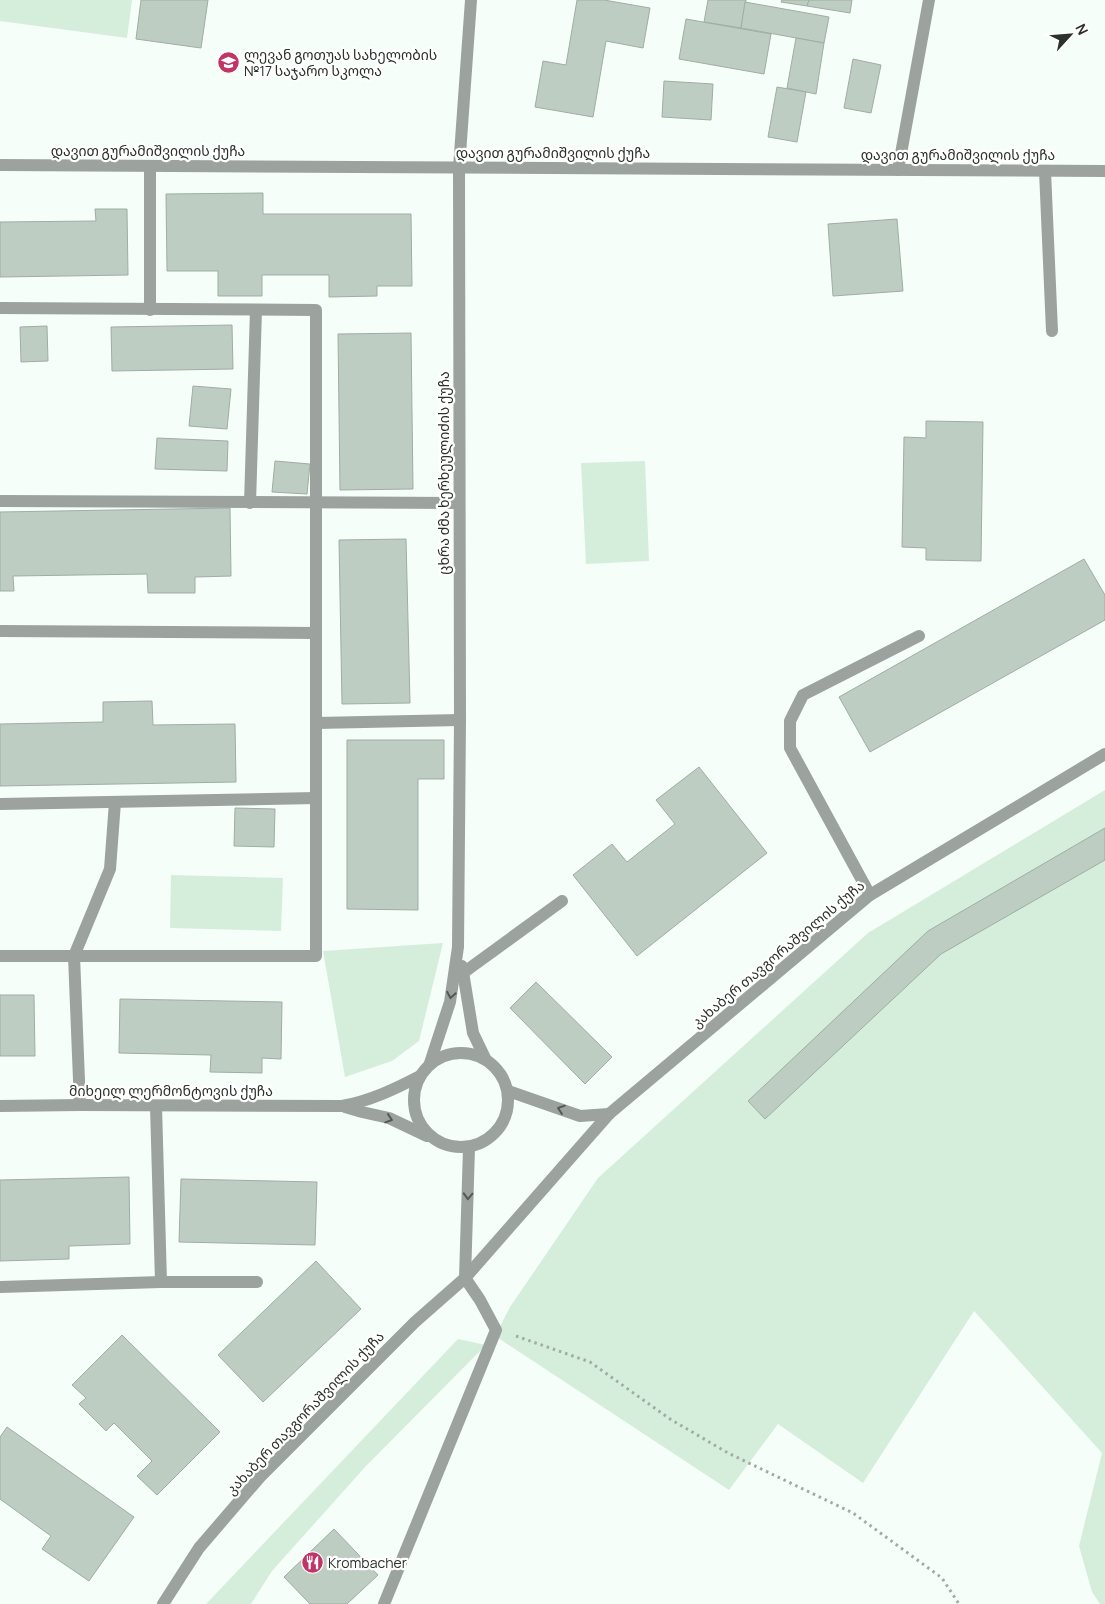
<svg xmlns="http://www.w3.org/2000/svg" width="1105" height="1604" font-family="Manrope,'Noto Sans Georgian',sans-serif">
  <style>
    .green { fill: #d5eedc }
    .building { fill: #becdc2; stroke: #9fada3 }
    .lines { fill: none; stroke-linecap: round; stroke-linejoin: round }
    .path { stroke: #a2aaa5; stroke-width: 3; stroke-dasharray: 2.5 4; stroke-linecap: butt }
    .minor { stroke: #9ca39e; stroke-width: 12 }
    .oneway { stroke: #535955 }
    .labels { text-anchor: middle; stroke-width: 4.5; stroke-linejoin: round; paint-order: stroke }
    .poi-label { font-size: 14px; fill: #2b312d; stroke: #fff; text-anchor: start }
    .street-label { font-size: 14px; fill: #2b312d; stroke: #fff }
  </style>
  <rect width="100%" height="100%" fill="#f5fef8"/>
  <g class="green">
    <path d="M0,0h132l-5,38 -127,-17z"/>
    <path d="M645,461l4,100 -63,3 -5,-101z"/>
    <path d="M1105,790v814h-5l-8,-12 -13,-46 23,-93 -128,-142 -111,172 -85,-59 -49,66 -234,-154 15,-29 88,-129 270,-245z"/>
    <path d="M171,875l112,3 -2,53 -111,-3z"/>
    <path d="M443,943l-24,98 -27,20 -47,16 -22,-126z"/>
    <path d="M458,1339l28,6 -120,121 -94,105 -21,33h-45z"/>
  </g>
  <g class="building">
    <path d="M141,0h67l-7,48 -65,-9z"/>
    <path d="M577,0h27l46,8 -7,40 -37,-7 -13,76 -58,-10 8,-46 23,4z"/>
    <path d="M708,0h38l-5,28 -37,-6z"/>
    <path d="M782,0h27l-2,6 -26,-4z"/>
    <path d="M809,0h43l-2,13 -43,-7z"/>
    <path d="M745,2l84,15 -5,26 -83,-15z"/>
    <path d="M686,19l85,15 -7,40 -85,-15z"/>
    <path d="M796,38l28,5 -8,51 -29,-6z"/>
    <path d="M853,59l28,6 -10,48 -27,-5z"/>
    <path d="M664,81l49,3 -2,36 -49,-3z"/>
    <path d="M777,87l29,5 -9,50 -29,-5z"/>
    <path d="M263,193v21h148l1,72h-35v10l-48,1v-22h-67v21h-44v-25h-51l-1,-77z"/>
    <path d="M95,209h32l1,66 -128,2v-55l96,-1z"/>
    <path d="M897,219l6,72 -70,5 -5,-72z"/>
    <path d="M232,325l1,44 -121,2 -1,-44z"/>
    <path d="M47,326l1,35 -27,1 -1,-35z"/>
    <path d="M411,333l2,156 -73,1 -2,-156z"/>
    <path d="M193,386l38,3 -4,40 -38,-3z"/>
    <path d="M926,421l57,1 -2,139 -55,-1v-12l-24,-1 2,-110 22,1z"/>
    <path d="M157,438l71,3 -1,30 -72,-2z"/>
    <path d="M275,461l35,3 -3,30 -35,-2z"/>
    <path d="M230,508l1,68 -36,1v16h-47l-1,-19 -134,2 1,15h-14v-79z"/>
    <path d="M406,539l4,164 -68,1 -3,-164z"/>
    <path d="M1084,559l21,36v25l-235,132 -31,-55z"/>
    <path d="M152,701l1,24 82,-1 1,58 -236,4v-62l103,-2v-20z"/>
    <path d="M347,740h97v39h-26v131l-71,-1z"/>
    <path d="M699,767l68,86 -130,103 -64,-81 39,-31 15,18 48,-38 -19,-24z"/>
    <path d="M235,808l40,1 -1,38 -40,-1z"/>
    <path d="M1105,828v32l-164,94 -176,165 -17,-18 180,-170z"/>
    <path d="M536,982l76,75 -27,27 -75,-76z"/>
    <path d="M0,995h34l1,61h-35z"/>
    <path d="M120,999l162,3 -1,57 -19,-1v15l-52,-1 1,-17 -92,-2z"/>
    <path d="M129,1177l1,67 -61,2v13l-69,2v-81z"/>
    <path d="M181,1179l136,3 -2,63 -136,-3z"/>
    <path d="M316,1261l45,48 -98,93 -45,-47z"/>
    <path d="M122,1335l98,97 -63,63 -20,-19 15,-15 -38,-38 -8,8 -27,-27 7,-6 -14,-13z"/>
    <path d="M7,1427l127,90 -45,64 -47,-32 9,-13 -51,-37v-62z"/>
    <path d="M334,1529l44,46 -31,29h-37l-26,-27z"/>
  </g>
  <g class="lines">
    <path class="path" d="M516,1336l74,26 80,57 58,34 125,60 89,65 17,26"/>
    <g class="minor">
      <path d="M0,165l1105,6"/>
      <path d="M898,170l31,-170"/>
      <path d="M1045,171l7,160"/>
      <path d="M0,308l316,2v646h-316"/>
      <path d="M150,310v-144"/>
      <path d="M0,501l459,2"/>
      <path d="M250,503l6,-193"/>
      <path d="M0,631l316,2"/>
      <path d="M316,723l144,-3"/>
      <path d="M0,804l316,-6"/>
      <path d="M870,895l-80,-147v-27l13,-26 116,-59"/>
      <path d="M462,966l11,67 13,27"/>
      <path d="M463,973l99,-72"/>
      <circle cx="461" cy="1100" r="47"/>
      <path d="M430,1063l20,-61 8,-55 2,-227 -1,-552 12,-168"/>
      <path d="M508,1091l72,25 29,-2"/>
      <path d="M80,1105l-6,-149 36,-87 5,-67"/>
      <path d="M0,1106l80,-1 262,1c28,-5 53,-17 78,-30"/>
      <path d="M345,1107l17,5 27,6 38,18"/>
      <path d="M465,1278l4,-130"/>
      <path d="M161,1282h96"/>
      <path d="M0,1287l161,-5 -5,-176"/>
      <path d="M163,1604l36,-56 61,-71 155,-155 50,-44 144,-164 261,-219 235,-141"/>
      <path d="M384,1604l112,-274 -16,-30 -15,-22"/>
    </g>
  </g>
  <defs><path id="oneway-chevron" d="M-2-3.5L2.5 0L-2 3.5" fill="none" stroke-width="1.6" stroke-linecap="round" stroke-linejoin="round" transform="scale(1.25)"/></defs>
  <g class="oneway">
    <use href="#oneway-chevron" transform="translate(451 995) rotate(100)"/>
    <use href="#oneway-chevron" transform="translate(561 1109) rotate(-161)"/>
    <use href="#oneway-chevron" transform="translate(389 1119) rotate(18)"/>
    <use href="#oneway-chevron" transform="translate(468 1196) rotate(92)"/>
  </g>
  <defs>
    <symbol id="school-disc" viewBox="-11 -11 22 22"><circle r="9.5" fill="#c13466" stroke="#fff"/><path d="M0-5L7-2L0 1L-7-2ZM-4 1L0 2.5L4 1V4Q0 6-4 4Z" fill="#fff"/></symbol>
    <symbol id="restaurant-disc" viewBox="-11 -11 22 22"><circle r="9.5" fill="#c13466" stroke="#fff"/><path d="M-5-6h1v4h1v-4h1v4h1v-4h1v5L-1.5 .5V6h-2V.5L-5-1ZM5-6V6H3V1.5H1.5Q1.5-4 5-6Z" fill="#fff"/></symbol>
  </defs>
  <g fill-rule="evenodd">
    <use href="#school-disc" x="216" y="50" width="25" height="25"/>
    <use href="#restaurant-disc" x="300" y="1550" width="25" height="25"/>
  </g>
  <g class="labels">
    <g class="poi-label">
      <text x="244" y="60">ლევან გოთუას სახელობის<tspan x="244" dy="16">№17 საჯარო სკოლა</tspan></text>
      <text x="328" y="1568">Krombacher</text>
    </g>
    <g class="street-label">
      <text x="148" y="156">დავით გურამიშვილის ქუჩა</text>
      <text x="553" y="158">დავით გურამიშვილის ქუჩა</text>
      <text x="958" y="160">დავით გურამიშვილის ქუჩა</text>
      <text transform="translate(444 473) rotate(-90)" y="5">ცხრა ძმა ხერხეულიძის ქუჩა</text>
      <text transform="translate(778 954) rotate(-40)" y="5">კახაბერ თავგორაშვილის ქუჩა</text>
      <text x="171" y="1096">მიხეილ ლერმონტოვის ქუჩა</text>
      <text transform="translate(305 1413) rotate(-46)" y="5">კახაბერ თავგორაშვილის ქუჩა</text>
    </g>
  </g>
  <g transform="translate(1070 35) rotate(64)" stroke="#ffffff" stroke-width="4" paint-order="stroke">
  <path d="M0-4L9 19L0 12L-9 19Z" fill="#2b312d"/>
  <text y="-8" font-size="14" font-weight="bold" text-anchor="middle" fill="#2b312d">N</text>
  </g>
</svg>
